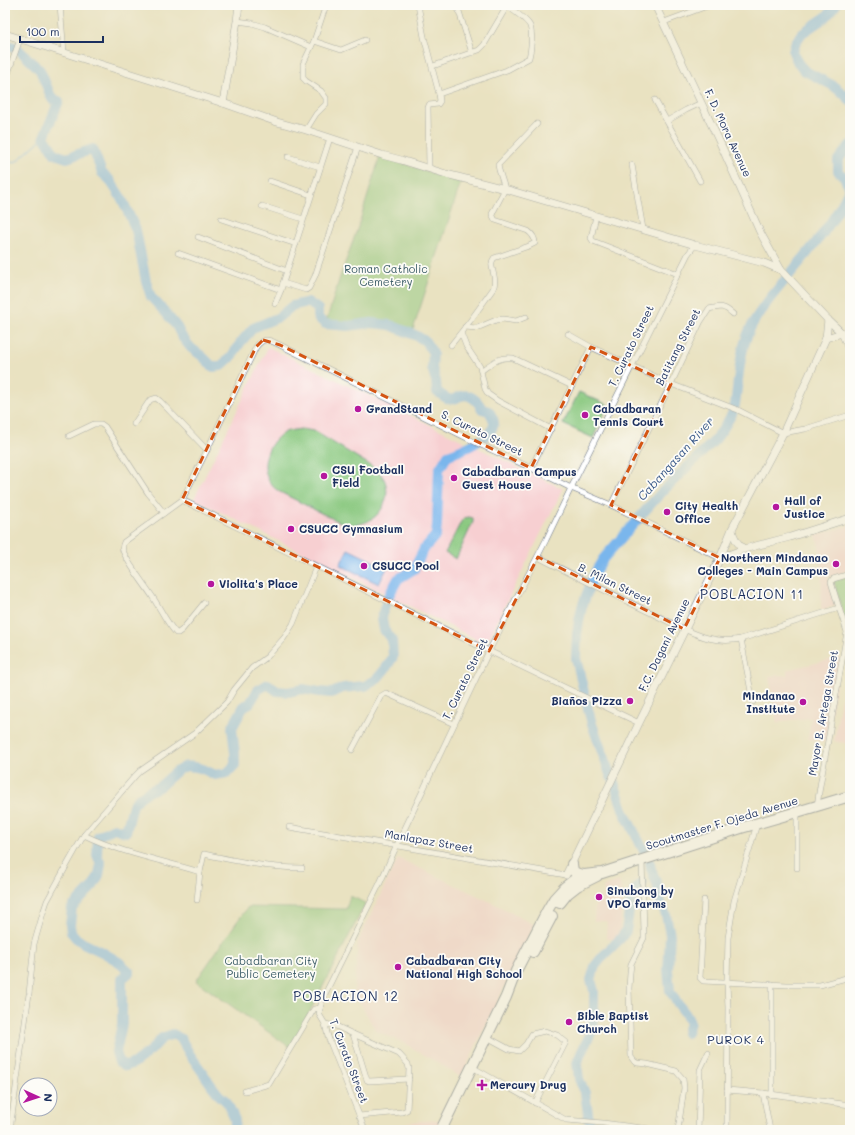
<svg xmlns="http://www.w3.org/2000/svg" width="855" height="1135" font-family="Mali,sans-serif">
  <style>
    .built { fill: #f7cfd1 }
    .green { fill: #88c77e; stroke: #527b6e }
    .water { fill: #7ab6ec; stroke: #4a72a5 }
    .lines { fill: none; stroke-linecap: round; stroke-linejoin: round }
    .stream { stroke: #7ab6ec; stroke-width: 1.5 }
    .river { stroke: #7ab6ec; stroke-width: 10 }
    .street-casing { stroke: #636e81; stroke-width: 6 }
    .secondary-casing { stroke: #636e81; stroke-width: 8 }
    .highway-casing { stroke: #636e81; stroke-width: 12 }
    .street { stroke: #fff; stroke-width: 5 }
    .secondary { stroke: #fff; stroke-width: 7 }
    .highway { stroke: #fff; stroke-width: 10 }
    .marked { fill: none; stroke: #d45514; stroke-width: 3; stroke-dasharray: 8 5; stroke-linejoin: round }
    .poi-dot { fill: #b5179e; stroke: #fdfcf7; stroke-width: 1.5 }
    .labels { text-anchor: middle; stroke-width: 3.5; stroke-linejoin: round; paint-order: stroke }
    .street-label { font-size: 11px; fill: #1b2f5e; stroke: #fdfcf7 }
    .park-label { font-size: 11px; fill: #3c5d68; stroke: #fdfcf7 }
    .poi-label { font-size: 11px; font-weight: bold; fill: #1b2f5e; stroke: #fdfcf7; text-anchor: start }
    .water-label { font-size: 12px; font-style: italic; fill: #385889; stroke: #fdfcf7 }
    .neighbourhood-label { font-size: 12px; letter-spacing: 1px; fill: #1b2f5e; stroke: #fdfcf7 }
    .quarter-label { font-size: 13px; letter-spacing: 1px; fill: #1b2f5e; stroke: #fdfcf7 }
  </style>
  <rect width="100%" height="100%" fill="#fdfcf7"/>
  <filter id="ink" filterUnits="userSpaceOnUse"><feTurbulence type="fractalNoise" baseFrequency=".025" numOctaves="2"/><feDisplacementMap in="SourceGraphic" scale="8" xChannelSelector="R" yChannelSelector="G"/><feConvolveMatrix kernelMatrix="1 2 1 2 8 2 1 2 1" color-interpolation-filters="sRGB"/></filter>
  <filter id="wash" filterUnits="userSpaceOnUse"><feTurbulence type="fractalNoise" baseFrequency=".012" numOctaves="4" result="noise"/><feDisplacementMap in="SourceGraphic" scale="16" xChannelSelector="R" yChannelSelector="G"/><feGaussianBlur stdDeviation="0.9" result="paint"/><feColorMatrix in="noise" values="0 0 0 0 0 0 0 0 0 0 0 0 0 0 0 0 0 1.4 0 .05"/><feComposite in="paint" operator="in"/></filter>
  <g filter="url(#wash)">
    <rect width="100%" height="100%" fill="#e9e2c1"/>
    <g class="built">
      <path d="M268,347l295,142 -77,155 -292,-145z"/>
      <path d="M850,525v45l-22,7 7,29 -14,4 1,-51 -6,-24z"/>
      <path d="M841,657l-15,85 -18,-3 3,-21 -29,3 -5,3 -8,-48 18,-1v-5z"/>
      <path d="M841,698l9,2v44l-16,-3z"/>
      <path d="M398,858l97,46 39,21 -73,152 -55,-33 -30,-13 -22,-39 4,-51z"/>
      <path d="M619,881l4,13 -3,36 -5,9h-9l1,-16 -2,-2h-11l1,-17h8l1,-14 -1,-3z"/>
      <path d="M440,1120l-4,10h-32l4,-8z"/>
    </g>
    <g class="green">
      <path d="M380,156l81,26 -49,151 -22,-12 -20,-1 -23,5 -21,-3 14,-45 18,-50z"/>
      <path d="M579,392l29,13 -15,33 -30,-14z"/>
      <path d="M301,429l13,2 56,34c6,4 12,9 15,16 8,23 -12,47 -36,43 -10,-1 -19,-7 -28,-11 -14,-7 -27,-14 -41,-21 -24,-14 -17,-48 5,-60 5,-2 11,-2 16,-3z"/>
      <path d="M469,517l4,1v4l-17,37 -11,-6 17,-33 2,-2z"/>
      <path d="M850,575v52h-1l-3,-3 -12,-42 1,-2z"/>
      <path d="M350,896l16,7 -75,145 -95,-67 40,-58 12,-16 98,2z"/>
    </g>
    <path class="water" d="M348,549l39,19 -8,16 -39,-19z"/>
    <g class="lines">
      <path class="stream" d="M5,164l12,-3 27,-24"/>
      <g class="river">
        <path d="M836,5l-10,12 -24,16 -6,9 -3,10 5,11 7,8 27,14 13,10 5,6"/>
        <path d="M5,44l12,4 23,22 12,29 7,2 -15,36 11,17 12,4 26,-9 9,24 7,6 13,20 14,31 10,51 5,16 14,15 12,15 5,10 9,11 11,8 11,11 8,-1 10,-9 10,-15 12,-14 26,-11 13,-11 16,-4 10,7v9l7,6 23,2 23,-3 19,2 27,11 8,5 8,12 -1,15 4,13 1,11c4,2 8,6 12,7 4,2 8,-2 12,-3 9,-3 17,5 21,13l7,2c2,4 5,8 5,12 -1,15 -34,28 -46,32l-9,15 -2,55 -1,10 -12,14 -10,20 -16,10 -10,18 -5,15 -1,7 2,11 8,9 1,18 -7,11 -10,12 -11,6 -22,2 -11,5 -13,-1 -16,-3 -15,3 -11,-1 -9,-7 -10,6 -8,13 -6,3 -12,22 3,25v12l-8,8 -12,2 -12,-6 -8,-2 -9,-1 -9,5 -18,16 -10,4 -10,7 -6,7 -7,27 -12,-4 -16,8 -1,19 4,9 -2,11 -6,11 -21,22 -2,17 1,7 5,6 7,5 21,10 15,9 11,10 -8,7v45l-6,28 3,10 7,4 8,-3 17,-13 11,-12 11,-4 8,5 8,14 23,33 7,9 8,7 8,18 -1,10"/>
        <path d="M584,692l-8,-34 1,-24 2,-13 3,-14 11,-30 4,-8 6,-10 56,-64 56,-55 8,-11 9,-15 3,-9c4,-28 4,-57 18,-82 10,-18 24,-33 37,-49 22,-26 45,-53 59,-84l-4,-12 -7,-7v-11l12,-15"/>
        <path d="M586,701l6,23 19,53"/>
        <path d="M614,782l10,30 21,41"/>
        <path d="M650,863l1,6 6,15 3,16 6,15 4,20 -2,35 2,21 8,13 7,9 5,9 -3,11"/>
        <path d="M589,1120l-4,-27 -6,-14 -2,-16 5,-12 11,-22 1,-11v-27l-3,-11 4,-14 9,-11 17,-17 5,-7 4,-26 4,-14 8,-8"/>
      </g>
    </g>
  </g>
  <g filter="url(#ink)">
    <g class="lines">
      <defs>
        <g id="street">
          <path d="M60,5l4,48"/>
          <path d="M418,5l6,32 15,57"/>
          <path d="M457,5l15,48"/>
          <path d="M237,21l15,2 13,4 46,20"/>
          <path d="M664,22l46,-17"/>
          <path d="M314,41l27,9 24,-10"/>
          <path d="M433,66l46,-16 5,-5 23,-39"/>
          <path d="M5,82l15,-43"/>
          <path d="M655,100l45,81"/>
          <path d="M667,121l19,-11 15,-7"/>
          <path d="M306,130l10,-16 10,-10v-6l-5,-7 -15,-10 -3,-3v-14l11,-23 12,-36"/>
          <path d="M330,138l-47,145 23,7 3,-2 6,-12 43,-129"/>
          <path d="M288,157l32,10"/>
          <path d="M632,165l11,64"/>
          <path d="M429,168l-1,-60 1,-3 9,-1 2,-3 -1,-7 68,-24 22,-12c2,-8 4,-24 1,-32 -3,-7 -18,-16 -24,-21"/>
          <path d="M270,181l41,14"/>
          <path d="M262,206l41,13"/>
          <path d="M596,216l-5,22 2,3 85,33"/>
          <path d="M221,219l75,25"/>
          <path d="M198,237l89,34"/>
          <path d="M178,253l103,37 2,-7"/>
          <path d="M275,304l6,-14"/>
          <path d="M465,327l12,1 19,-8 7,-1 13,2 10,-4"/>
          <path d="M461,333l5,13 14,21 5,22 3,5 10,7 53,28"/>
          <path d="M842,333l8,-2"/>
          <path d="M568,334l23,13"/>
          <path d="M451,345l19,-24 23,-32c6,-13 -6,-22 1,-31l35,-12 6,-3c0,-6 -3,-9 -7,-12l-33,-11 -3,-6 13,-25 -6,-19 -1,-5 39,-41"/>
          <path d="M481,371c11,-8 18,-15 32,-13l59,28"/>
          <path d="M134,424l16,-24 6,-2 4,3 47,49"/>
          <path d="M69,436l25,-12h7l4,3 43,66 16,20"/>
          <path d="M531,468l60,-121 80,37 67,26 45,23 22,-4 45,-14"/>
          <path d="M182,500l307,151 150,72"/>
          <path d="M611,505l60,-121 30,-63 8,-12c12,-3 15,-3 24,5"/>
          <path d="M538,557c37,19 74,37 111,55 19,9 39,21 59,26 11,3 22,3 33,1l98,-31"/>
          <path d="M204,603l-22,27 -4,3h-2c-10,-11 -16,-25 -24,-37 -9,-14 -22,-29 -29,-45 -1,-3 -1,-5 1,-9l58,-42 25,-50 49,-103c8,-11 14,-7 24,-2l201,100 50,23 40,20 40,17 109,53"/>
          <path d="M741,639l12,63"/>
          <path d="M352,750l29,-54 5,-3 68,31"/>
          <path d="M817,806l3,-20 27,-154 -8,-24 -8,-26 2,-3 17,-5"/>
          <path d="M797,812v56"/>
          <path d="M289,827l277,48"/>
          <path d="M84,835c37,18 77,25 116,37"/>
          <path d="M642,860l2,73v5l-13,26 -1,9 -1,15 2,69 3,4 3,2 10,1 29,7 7,8 1,9 -6,42"/>
          <path d="M197,900l3,-28 4,-18c32,7 64,14 98,14"/>
          <path d="M704,900l-4,78 3,3 84,4h33l30,-8"/>
          <path d="M772,984v111"/>
          <path d="M325,1024l11,2 17,8 46,20 9,10 1,5 -2,41 -5,2 -43,4"/>
          <path d="M353,1034l14,46 2,1 40,-2"/>
          <path d="M487,1037l22,12 10,2 7,-7 6,-10 13,-3 12,4 9,7 -31,61"/>
          <path d="M472,1067l94,53 37,3 54,7"/>
          <path d="M727,1090l36,3 87,12"/>
          <path d="M245,1091l24,-7 45,-75 6,-1"/>
          <path d="M763,1093l7,37"/>
          <path d="M10,1130l19,-136 5,-50 9,-31 4,-12 16,-29 21,-37 51,-59 5,-5 55,-38 32,-31 7,-12 18,-22 15,-11 17,-19 9,-14 23,-57"/>
          <path d="M365,1130l-37,-93 -3,-13 -6,-10 3,-14 58,-117 17,-38 92,-194 57,-111 25,-52 117,-234 7,-9"/>
          <path d="M698,1130l2,-60 8,-17"/>
          <path d="M727,1130l1,-122 -1,-26 1,-44 6,-37 23,-77"/>
        </g>
        <g id="secondary">
          <path d="M655,5l66,140 39,87 21,38"/>
          <path d="M5,34l218,69 54,19 29,8 76,25 19,5 45,14 59,15 190,56 69,18 17,7 3,3 44,47 14,13 8,18"/>
          <path d="M223,103l14,-82 2,-16"/>
          <path d="M826,338l16,-5"/>
          <path d="M732,530c2,9 5,14 12,19"/>
          <path d="M720,558l24,-9 46,-12 60,-19"/>
          <path d="M566,875l53,-110 20,-42 81,-165 12,-29 51,-96 43,-95 2,-18"/>
        </g>
        <g id="highway">
          <path d="M572,864c1,9 2,9 12,11"/>
          <path d="M560,903l8,-10 9,-7 20,-10"/>
          <path d="M533,952l19,-36"/>
          <path d="M441,1130l65,-133 10,-26 31,-60 7,-12 11,-12 9,-7 10,-5 18,-2 139,-45 56,-16 53,-16"/>
        </g>
      </defs>
      <use href="#street" class="street-casing"/>
      <use href="#secondary" class="secondary-casing"/>
      <use href="#highway" class="highway-casing"/>
      <use href="#street" class="street"/>
      <use href="#secondary" class="secondary"/>
      <use href="#highway" class="highway"/>
    </g>
  </g>
  <path d="M0 0H855V1135H0ZM263,340l17,5 251,123 60,-121 80,37 -60,121 109,53 -36,71 -146,-72 -49,94 -307,-151 74,-153z" fill="#e9e2c1" fill-opacity=".55" fill-rule="evenodd"/>
  <path class="marked" d="M263,340l17,5 251,123 60,-121 80,37 -60,121 109,53 -36,71 -146,-72 -49,94 -307,-151 74,-153z"/>
  <g class="poi-dot">
    <circle cx="358" cy="409" r="4"/>
    <circle cx="585" cy="415" r="4"/>
    <circle cx="324" cy="476" r="4"/>
    <circle cx="454" cy="478" r="4"/>
    <circle cx="776" cy="507" r="4"/>
    <circle cx="667" cy="512" r="4"/>
    <circle cx="291" cy="529" r="4"/>
    <circle cx="836" cy="564" r="4"/>
    <circle cx="364" cy="566" r="4"/>
    <circle cx="211" cy="584" r="4"/>
    <circle cx="630" cy="701" r="4"/>
    <circle cx="803" cy="702" r="4"/>
    <circle cx="599" cy="897" r="4"/>
    <circle cx="398" cy="967" r="4"/>
    <circle cx="569" cy="1022" r="4"/>
    <path d="M480 1079h4v4h4v4h-4v4h-4v-4h-4v-4h4z"/>
  </g>
  <g class="labels">
    <g class="street-label">
      <text transform="translate(728 133) rotate(65)" y="4">F. D. Mora Avenue</text>
      <text transform="translate(631 346) rotate(-64)" y="4">T. Curato Street</text>
      <text transform="translate(678 347) rotate(-63)" y="4">Batitang Street</text>
      <text transform="translate(482 433) rotate(26)" y="4">S. Curato Street</text>
      <text transform="translate(615 584) rotate(26)" y="4">B. Milan Street</text>
      <text transform="translate(664 645) rotate(-64)" y="4">F.C. Dagani Avenue</text>
      <text transform="translate(465 679) rotate(-64)" y="4">T. Curato Street</text>
      <text transform="translate(823 713) rotate(-80)" y="4">Mayor B. Artega Street</text>
      <text transform="translate(722 823) rotate(-17)" y="4">Scoutmaster F. Ojeda Avenue</text>
      <text transform="translate(429 841) rotate(10)" y="4">Manlapaz Street</text>
      <text transform="translate(349 1061) rotate(69)" y="4">T. Curato Street</text>
    </g>
    <g class="park-label">
      <text x="386" y="273">Roman Catholic<tspan x="386" dy="13">Cemetery</tspan></text>
      <text x="271" y="965">Cabadbaran City<tspan x="271" dy="13">Public Cemetery</tspan></text>
    </g>
    <g class="poi-label">
      <text x="366" y="413">GrandStand</text>
      <text x="593" y="413">Cabadbaran<tspan x="593" dy="13">Tennis Court</tspan></text>
      <text x="332" y="474">CSU Football<tspan x="332" dy="13">Field</tspan></text>
      <text x="462" y="476">Cabadbaran Campus<tspan x="462" dy="13">Guest House</tspan></text>
      <text x="784" y="505">Hall of<tspan x="784" dy="13">Justice</tspan></text>
      <text x="675" y="510">City Health<tspan x="675" dy="13">Office</tspan></text>
      <text x="299" y="533">CSUCC Gymnasium</text>
      <text x="828" y="562" text-anchor="end">Northern Mindanao<tspan x="828" dy="13">Colleges - Main Campus</tspan></text>
      <text x="372" y="570">CSUCC Pool</text>
      <text x="219" y="588">Violita's Place</text>
      <text x="795" y="700" text-anchor="end">Mindanao<tspan x="795" dy="13">Institute</tspan></text>
      <text x="622" y="705" text-anchor="end">Biaños Pizza</text>
      <text x="607" y="895">Sinubong by<tspan x="607" dy="13">VPO farms</tspan></text>
      <text x="406" y="965">Cabadbaran City<tspan x="406" dy="13">National High School</tspan></text>
      <text x="577" y="1020">Bible Baptist<tspan x="577" dy="13">Church</tspan></text>
      <text x="490" y="1089">Mercury Drug</text>
    </g>
    <g class="water-label">
      <text transform="translate(676 459) rotate(-48)" y="4">Cabangasan River</text>
    </g>
    <g class="neighbourhood-label">
      <text x="736" y="1044">PUROK 4</text>
    </g>
    <g class="quarter-label">
      <text x="752" y="599">POBLACION 11</text>
      <text x="346" y="1001">POBLACION 12</text>
    </g>
  </g>
  <rect width="855" height="1135" fill="none" stroke="#fdfcf7" stroke-width="20"/>
  <g transform="translate(38 1097) rotate(93)"><circle r="19" fill="#fdfcf7" stroke="#a3aaba"/>
  <path d="M0-3L7 15L0 10L-7 15Z" fill="#b5179e"/>
  <text y="-6" font-size="11" font-weight="bold" text-anchor="middle" fill="#1b2f5e">N</text>
  </g>
  <path d="M20 36v6h83v-6" fill="none" stroke="#1b2f5e" stroke-width="2"/>
  <text x="26" y="36" font-size="12" fill="#1b2f5e" stroke="#fdfcf7" stroke-width="3" paint-order="stroke">100 m</text>
</svg>
